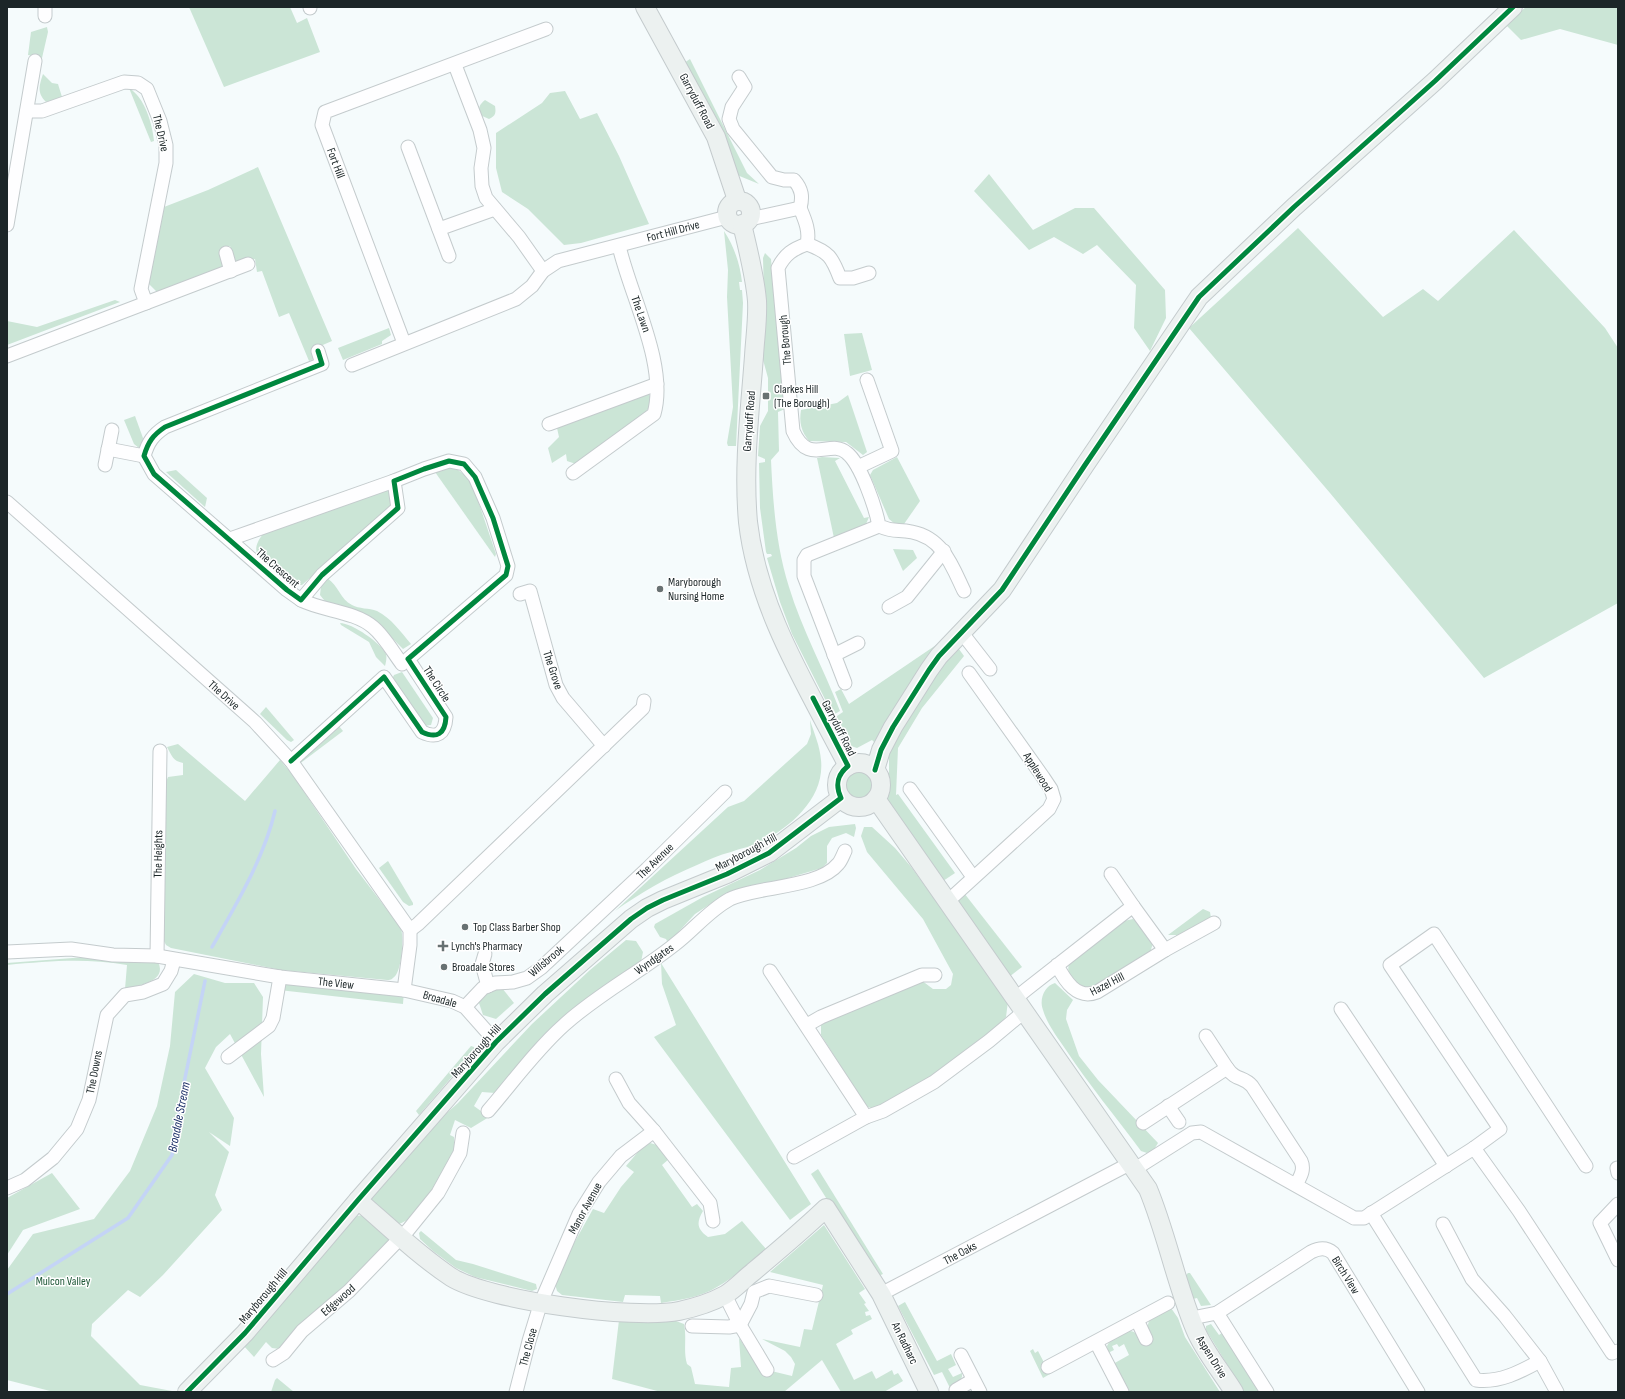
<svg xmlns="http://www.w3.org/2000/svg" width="1625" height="1399" font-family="'Sofia Sans Condensed',sans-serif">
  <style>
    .green { fill: #cbe5d6 }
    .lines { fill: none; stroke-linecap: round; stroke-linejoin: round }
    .stream { stroke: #c4d4f6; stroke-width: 3.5 }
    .street-casing { stroke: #c4cbcd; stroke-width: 15 }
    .secondary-casing { stroke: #c4cbcd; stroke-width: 20 }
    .street { stroke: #fefeff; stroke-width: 13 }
    .secondary { stroke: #ecf1f0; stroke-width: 18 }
    .cycleway-casing { stroke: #fff; stroke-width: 8 }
    .cycleway { stroke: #00873e; stroke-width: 5 }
    .poi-dot { fill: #687172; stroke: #fff; stroke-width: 1.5 }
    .labels { text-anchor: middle; stroke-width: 3; stroke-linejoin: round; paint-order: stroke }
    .street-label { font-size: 12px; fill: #1c2628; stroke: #fff }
    .poi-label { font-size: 12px; fill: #1c2628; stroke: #fff; text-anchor: start }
    .park-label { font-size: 12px; fill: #1c5535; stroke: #fff }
    .water-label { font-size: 13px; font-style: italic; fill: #1d3068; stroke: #fff }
  </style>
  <rect width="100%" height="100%" fill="#f5fbfc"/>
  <g class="green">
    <path d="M189,7h101l7,16 10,-5 13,34 -96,35z"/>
    <path d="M1526,7h92v38l-58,-16 -39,11 -16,-16z"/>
    <path d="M47,27l1,5 -6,26 -14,-3 3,-23z"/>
    <path d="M690,59l57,114 12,11 -22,-9 -53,-112z"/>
    <path d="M43,74l9,9 6,1 4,13 -16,5c-9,-9 -7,-16 -3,-28z"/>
    <path d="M129,88c16,10 23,35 25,53l-3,1z"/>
    <path d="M565,91l15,28 17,-6 22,43 30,68 -68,19 -17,2 -36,-36 -26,-17 -6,-24v-35l46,-30 8,-10z"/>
    <path d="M485,100l10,6c1,6 1,10 -6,13l-9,-4c-2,-7 -1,-10 5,-15z"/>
    <path d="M258,167l74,174 -21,9 3,9 -5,2 -20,-48 -10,4 -17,-46 -5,1 -2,-13 -14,4 -6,-2 -5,-15 -8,2 1,17 -3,5 -63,22 -9,-9 16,-76 44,-17z"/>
    <path d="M989,174l44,56 42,-22h19l71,82 1,28 -16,33 -16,-23 2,-43 -39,-40 -14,9 -29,-17 -25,13 -55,-59z"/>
    <path d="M1298,228l85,89 40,-28 15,12 76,-71 91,98 13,20v255l-134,75 -154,-185 -141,-165z"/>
    <path d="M724,231c10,15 16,33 18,51h-3l1,8h2l1,13 -7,143h-8l-1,-3 6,-36 -6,-110 1,-27z"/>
    <path d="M765,253l6,6 14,150 -7,3 1,39 -8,9c2,43 5,86 18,127 13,43 35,82 51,124l-7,4 -41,-81 -12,-32 -13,-44 5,-2 -1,-2h-4l-1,-2 -6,-44 -1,-45 6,-1v-3l-7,-3 2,-30 8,-15v-33l-6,-22 2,-59 -1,-39z"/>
    <path d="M115,300l5,2 -113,43v-24l30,6z"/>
    <path d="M389,328l2,7 -9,6v3l-39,16 -5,-12z"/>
    <path d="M862,333l10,37 -22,6 -6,-42z"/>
    <path d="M643,393l6,1c3,5 2,10 -1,15 -13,17 -53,41 -72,55l-9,-3 -1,-7 -14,9 -4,-15 11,-11 -2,-9 22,-11z"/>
    <path d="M848,395l19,57 -4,3 -17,-13 -37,-1c-8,-10 -10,-19 -8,-31l36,-7z"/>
    <path d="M135,416l8,22 -1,9 -3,1 -5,-4 -10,-24z"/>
    <path d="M822,457l18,1 -5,3 29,57 5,-1 -3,7 -32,14 -17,-80z"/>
    <path d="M897,457l23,44 -16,23h-9l-6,-5 -19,-44 3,-5z"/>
    <path d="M450,468l8,2 13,10 22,65 3,9 -1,3 -60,-85z"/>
    <path d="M176,470l31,28 -2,9 -39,-35z"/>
    <path d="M388,489l4,3 3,10 -93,83c-14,1 -19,-5 -30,-13 -14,-12 -23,-22 -8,-39z"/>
    <path d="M893,549l20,1 4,8 -14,13z"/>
    <path d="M327,578c12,8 13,21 25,27 7,4 17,3 25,6 14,7 24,21 34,33l-8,5 -25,-25 -50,-19 -8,-10 1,-9z"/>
    <path d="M340,623c12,0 41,20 46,31 1,4 0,8 -1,12l-9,-9 -7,-15 -28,-17z"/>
    <path d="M942,641l-65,98 -3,3 -2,-2 -15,8 -9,-3 -13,-25 2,-4 6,-4 -8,-20 6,-3 8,15z"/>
    <path d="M956,645l8,11 -42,52 -24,40 -2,47 2,-1 57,79 -15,10 -56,-79 5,-18v-32l4,-14z"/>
    <path d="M402,672l31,46 -2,7 -6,1 -33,-47 2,-4z"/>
    <path d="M266,707l28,33 -3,2 -4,-2 -27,-26z"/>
    <path d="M810,720c4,13 10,26 11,40 4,38 -30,67 -61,83 -9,4 -20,5 -29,9 -12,3 -23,8 -34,13 -29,12 -57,28 -82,46l113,-104 16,-6 63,-57 4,-10z"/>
    <path d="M338,725l5,6 -45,34v-2z"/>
    <path d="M178,744l67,57 35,-41 12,14 64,95 45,59c3,10 1,45 -8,50 -2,2 -4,2 -6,2l-106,-10 -110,-22 -5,-3 -3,-6 3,-157 2,-5 15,-2v-12c-10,-2 -11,-7 -16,-16z"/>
    <circle cx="857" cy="785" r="15"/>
    <path d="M855,824l1,4 -2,9 -8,-4 -14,5 -5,8v17l-5,5 -44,13 -54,14 -29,19 -24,26 -4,1 -1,-2 -6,-2 -6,-10 1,-3 48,-27 57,-27 36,-22 15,-12 18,-9z"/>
    <path d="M864,827h8l23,21 17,20 96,133 -2,16c-35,40 -85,67 -132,92l-6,-2 -3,-3 -44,-69v-12l100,-43 12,9h13l5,-4 2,-11 -30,-55 -56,-67 -6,-16z"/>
    <path d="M388,861l25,42v2l-4,1 -6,-4 -24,-34z"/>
    <path d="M964,893l58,74 -13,10 -58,-74z"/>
    <path d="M1203,909l7,3 1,6 -34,19 -1,-2h-8z"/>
    <path d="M1133,919l5,3 15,21 -3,10 -55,33 -7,3 -6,-1c-7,-7 -18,-14 -12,-26l54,-41z"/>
    <path d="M626,940l10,1 7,11 -2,10 -44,29 -37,30 -65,72 -13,-1 -8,14 15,11 -18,11 -16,-8 -5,15 4,2 1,11c-14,26 -28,68 -59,77l-29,-24 49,-61 42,-37 74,-79 58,-54z"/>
    <path d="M86,957l72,5c10,20 -20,23 -33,27l2,-24c-42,-7 -77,-4 -120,0v-2z"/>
    <path d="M661,963l150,241 -21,16 -136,-183 22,-12 -14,-41z"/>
    <path d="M194,974l31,9h29l9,14 -2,57 3,43 -34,-63 -14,13 -11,21 29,50 -4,28 -21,-14 20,20 -14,43 7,15 -59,65 -23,22 -12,-7 -36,34 -1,12 49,49 32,6 -118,1 -47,-12v-110l26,-36 61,-15 36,-48 27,-65 13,-60 5,-54z"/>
    <path d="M280,977l124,13 -1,14 -124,-14z"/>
    <path d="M1055,983l18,17 -6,10 -1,9 13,37 19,24 60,63 -5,8 -6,2 -6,-2c-25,-34 -52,-66 -75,-101 -8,-12 -19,-26 -23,-40 -4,-10 1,-24 12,-27z"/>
    <path d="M502,988l12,15 -18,16 -13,-4 -5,-15 3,-6z"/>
    <path d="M471,1046l3,1 1,3 -56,65 -3,-4z"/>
    <path d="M650,1143l7,2 12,14 -7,6 30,42 5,-3 6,7c-7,12 -6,18 5,26l17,-3 17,-13 24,28c-15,13 -31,28 -49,38 -16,10 -37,13 -56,16l-1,-7 -35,-1 -2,7 -61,-7 -5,-4 -2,-7 18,-39 20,-36 11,4 17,-26 13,-15 -8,-6 18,-21z"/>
    <path d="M818,1169l65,105 -7,3 -65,-103z"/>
    <path d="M52,1173l28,36 -57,21 -16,25v-57z"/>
    <path d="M363,1215l27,19 -4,12 -106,103 -8,-1 -6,-6 -12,15 -11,-12 114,-129z"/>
    <path d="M824,1225l41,64 -6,4 7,10 -2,1 5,7 -4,1 1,4 4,-1 2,4 -21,11 2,4 -17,10 18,36 18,-9 4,8 16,-9 2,5 4,-2 5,8 -19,11h-43l-19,-32 -38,32h-123l-49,-13 7,-59 57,1 8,3c3,14 -1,27 3,40l4,3 4,17 34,3 2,-19 10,-1 -2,-29 20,30 33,8 3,-12 -4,-7 -6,-6 -23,-12 38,8 4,-18 8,1 11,-45 -53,-13z"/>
    <path d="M421,1231l35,29 17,4 63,20 1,5 -5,2 -57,-14 -19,-9 -23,-17 -13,-12 -1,-6z"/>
    <path d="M1188,1273h2l21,32 -10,1 -4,-8 -4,1 -8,-23z"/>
    <path d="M905,1302l32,59 14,-7 5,11 -8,4 5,8 9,-4v4l-10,15 -10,-20 -8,3 -36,-69z"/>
    <path d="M1171,1308l7,10 7,19 35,55h-91l-16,-28 16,-9 -5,-11 -5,3 -2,-3 -5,2 2,4 -6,3 -1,-7c3,-7 15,-15 23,-15 4,0 6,3 9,5l8,-8 2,-7 3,-3z"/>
    <path d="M1211,1324l8,11 3,-2 38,59h-16l-38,-62v-4z"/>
    <path d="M1033,1349l2,4 3,-2 12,23 -7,4 -13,-27z"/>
    <path d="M277,1378l17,14h-23l4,-12z"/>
  </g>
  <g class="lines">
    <g class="stream">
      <path d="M212,947c24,-42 52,-89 63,-136"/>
      <path d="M7,1294l121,-76 44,-63 13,-77 20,-97"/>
    </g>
    <defs>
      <g id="street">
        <path d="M310,7v1"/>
        <path d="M45,16v-9"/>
        <path d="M455,65l25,65 4,18 -3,20 1,18 4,12 33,39 24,34"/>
        <path d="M739,77l6,10 -13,20 -3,12 4,10 39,48 12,3h10c8,9 9,17 6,28"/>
        <path d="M27,111h15l82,-29 14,1 9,6 13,32 6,24v18l-25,126 5,14"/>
        <path d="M408,147l41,109"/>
        <path d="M750,219l50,-11c5,12 10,23 7,36 -14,5 -22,10 -29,24l15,163c16,36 37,7 54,22 14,11 29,56 32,73 16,7 18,3 33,6 31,6 40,34 52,59"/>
        <path d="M7,225l28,-164"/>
        <path d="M439,229l56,-20"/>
        <path d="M807,244c22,8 25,13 33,34h13l16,-5"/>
        <path d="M226,253l5,18"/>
        <path d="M404,343l-82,-218 3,-13 221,-83"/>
        <path d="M7,356l241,-92"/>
        <path d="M352,365l164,-66 16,-13 11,-15 15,-10 169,-44"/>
        <path d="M549,424l108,-40"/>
        <path d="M108,449l36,7"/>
        <path d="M105,465l7,-35"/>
        <path d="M858,467l34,-16 -25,-71"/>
        <path d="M573,473l81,-59c14,-49 -24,-119 -35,-168"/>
        <path d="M7,502l248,220 36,39 119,169v15l-6,45"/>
        <path d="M230,539l164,-58"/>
        <path d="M520,594l10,-3 26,94 7,13 41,48"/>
        <path d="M301,600c22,11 53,11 72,27 11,9 20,25 29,37"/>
        <path d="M889,607l18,-10 37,-46"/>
        <path d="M962,633l28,36"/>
        <path d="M834,655l24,-12"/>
        <path d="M845,683l-41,-107v-16l3,-5 72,-29"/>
        <path d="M291,761l93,-84 38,55c15,7 23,2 24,-15l-38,-58 98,-84 2,-9 -15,-48 -18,-41 -11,-13 -15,-3 -25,8 -30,12 4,27 -76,67 -21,25 -14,-10 -133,-116 -10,-18c4,-14 9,-21 21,-29l157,-63 -4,-13"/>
        <path d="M910,789l63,88"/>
        <path d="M1111,874l22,32"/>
        <path d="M947,902l102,-93 5,-10 -3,-10 -8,-12 -74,-104"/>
        <path d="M410,930l8,-6 225,-216 1,-7"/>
        <path d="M1165,950l49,-27"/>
        <path d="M7,952l64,-3 42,6 44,1 123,21 124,13 48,11 13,6 31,35"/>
        <path d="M485,954l-3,10 6,22"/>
        <path d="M157,956l3,-205"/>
        <path d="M770,971l96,146"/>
        <path d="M1016,998l11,-9 106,-83 32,44 -68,42c-20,8 -32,-11 -40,-27"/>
        <path d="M465,1007l18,-19 12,-5 18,-1 14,-4 14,-10 106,-99 78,-77"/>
        <path d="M1341,1009l105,157"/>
        <path d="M807,1025l14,-8 101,-42h13"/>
        <path d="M1206,1036l21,32"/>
        <path d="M228,1057l41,-31 4,-8 7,-41"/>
        <path d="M616,1079l13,24 25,28 56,72 3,18"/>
        <path d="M1168,1106l11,16"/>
        <path d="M488,1111c25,-29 48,-61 76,-86 34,-31 75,-52 110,-80 20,-15 34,-34 56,-46 27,-13 89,-11 108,-35 3,-3 5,-9 7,-13"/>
        <path d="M1143,1123l84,-55c9,13 16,8 25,18l49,75c4,9 -1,16 -5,24"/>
        <path d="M1474,1148l26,-19 -110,-164 44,-31 152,232"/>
        <path d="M794,1157l72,-40 17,-6 51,-29 55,-41 36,-30"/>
        <path d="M1617,1168l1,5"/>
        <path d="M1135,1169l57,-36 9,-1 153,86h10l110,-70 45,63 93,142 6,-2"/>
        <path d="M7,1188l18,-8 28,-22 24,-29 12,-29 18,-85 18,-20 18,-3 20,-8 8,-13 3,-11"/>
        <path d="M1618,1204l-18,19 18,37"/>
        <path d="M1371,1213l105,167c23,3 44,-8 64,-19"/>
        <path d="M1443,1224l29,55 32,36 36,46 17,31"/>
        <path d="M881,1294l250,-131"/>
        <path d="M725,1295l15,30 27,45"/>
        <path d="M1217,1313l94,-61c8,-4 15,-5 22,1l85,139"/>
        <path d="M1192,1318l25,-5 50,79"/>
        <path d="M1137,1320l9,19"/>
        <path d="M692,1326l37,1 11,-2 11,-21 3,-12 15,-6 47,9"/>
        <path d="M1096,1342l26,50"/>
        <path d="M961,1355l19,37"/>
        <path d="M273,1360l11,-7 18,-22 47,-40 59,-61 30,-37 22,-40 3,-20"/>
        <path d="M1048,1367l120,-64"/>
        <path d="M956,1390l17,-10"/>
        <path d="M516,1392l13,-51 12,-39 38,-88 20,-32 22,-26 33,-25"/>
      </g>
      <g id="secondary">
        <path d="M645,7l71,130 21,63"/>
        <circle cx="739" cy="213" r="12"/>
        <path d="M742,224c6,26 13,52 15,77 1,18 -2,37 -3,55 -4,55 -11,110 -6,166 10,88 60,166 100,244"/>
        <circle cx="859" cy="785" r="22"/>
        <path d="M875,770l6,-20 12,-23 36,-57 10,-14 63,-66 83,-125 114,-168 95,-90 141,-126 78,-74"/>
        <path d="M876,799l272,390c19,46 28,95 47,140 9,22 26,42 39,63"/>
        <path d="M358,1200c30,26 60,55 93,77 39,24 183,43 228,34 14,-3 33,-9 46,-16 10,-6 19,-16 28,-23 25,-21 50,-42 73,-64l55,86 48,98"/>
        <path d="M187,1392l58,-59 113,-133 138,-158 49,-48 86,-75 16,-11 16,-8 64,-26 42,-21 72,-55"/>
      </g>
    </defs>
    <use href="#street" class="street-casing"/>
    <use href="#secondary" class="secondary-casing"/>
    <use href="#street" class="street"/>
    <use href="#secondary" class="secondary"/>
    <defs>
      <g id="cycleway">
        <path d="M291,761l93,-84 38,55c15,7 23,2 24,-15l-38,-58 98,-84 2,-9 -15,-48 -18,-41 -11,-13 -15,-3 -25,8 -30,12 4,27 -76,67 -21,25 -14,-10 -133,-116 -10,-18c4,-14 9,-21 21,-29l157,-63 -4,-13"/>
        <path d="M875,770l6,-20 12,-23 36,-57 10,-14 63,-66 83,-125 114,-168 95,-90 141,-126 78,-74"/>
        <path d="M187,1392l58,-59 113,-133 138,-158 49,-48 86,-75 16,-11 16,-8 64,-26 42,-21 72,-55c-6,-13 -4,-23 7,-32l-35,-68"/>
      </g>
    </defs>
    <use href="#cycleway" class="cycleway-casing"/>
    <use href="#cycleway" class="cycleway"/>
  </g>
  <g class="poi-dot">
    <rect x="762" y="392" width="8" height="8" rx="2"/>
    <circle cx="660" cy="589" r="4"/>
    <circle cx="465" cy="927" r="4"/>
    <path d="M441 940h4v4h4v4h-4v4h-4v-4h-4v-4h4z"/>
    <circle cx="444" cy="967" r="4"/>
  </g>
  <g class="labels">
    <g class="street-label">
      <text transform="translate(697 101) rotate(62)" y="4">Garryduff Road</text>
      <text transform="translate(161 133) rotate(77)" y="4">The Drive</text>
      <text transform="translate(336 163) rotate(69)" y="4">Fort Hill</text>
      <text transform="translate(673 231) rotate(-15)" y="4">Fort Hill Drive</text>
      <text transform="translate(641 314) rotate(71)" y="4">The Lawn</text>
      <text transform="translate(785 340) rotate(-95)" y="4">The Borough</text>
      <text transform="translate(749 421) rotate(-86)" y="4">Garryduff Road</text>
      <text transform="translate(278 568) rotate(41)" y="4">The Crescent</text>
      <text transform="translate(553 670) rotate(72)" y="4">The Grove</text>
      <text transform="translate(437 684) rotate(57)" y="4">The Circle</text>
      <text transform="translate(224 695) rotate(42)" y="4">The Drive</text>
      <text transform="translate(839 728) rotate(63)" y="4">Garryduff Road</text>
      <text transform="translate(1038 772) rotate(58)" y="4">Applewood</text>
      <text transform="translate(746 852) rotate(-28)" y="4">Maryborough Hill</text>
      <text transform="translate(158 854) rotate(-89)" y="4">The Heights</text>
      <text transform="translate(655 861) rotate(-44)" y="4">The Avenue</text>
      <text transform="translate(654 959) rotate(-35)" y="4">Wyndgates</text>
      <text transform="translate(546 961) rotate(-40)" y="4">Willsbrook</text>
      <text transform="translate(336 983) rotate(6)" y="4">The View</text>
      <text transform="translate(1107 984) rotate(-27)" y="4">Hazel Hill</text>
      <text transform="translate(440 999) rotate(16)" y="4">Broadale</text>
      <text transform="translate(476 1051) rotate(-48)" y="4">Maryborough Hill</text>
      <text transform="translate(94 1072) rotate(-79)" y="4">The Downs</text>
      <text transform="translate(585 1208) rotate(-61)" y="4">Manor Avenue</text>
      <text transform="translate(960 1253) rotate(-28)" y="4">The Oaks</text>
      <text transform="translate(1346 1275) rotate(58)" y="4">Birch View</text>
      <text transform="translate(263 1296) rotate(-50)" y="4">Maryborough Hill</text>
      <text transform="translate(338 1300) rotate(-41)" y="4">Edgewood</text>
      <text transform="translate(905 1343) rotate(64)" y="4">An Radharc</text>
      <text transform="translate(528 1347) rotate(-75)" y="4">The Close</text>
      <text transform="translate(1212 1357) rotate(58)" y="4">Aspen Drive</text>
    </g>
    <g class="poi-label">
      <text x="774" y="393">Clarkes Hill<tspan x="774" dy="14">(The Borough)</tspan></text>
      <text x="668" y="586">Maryborough<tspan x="668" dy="14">Nursing Home</tspan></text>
      <text x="473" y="931">Top Class Barber Shop</text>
      <text x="451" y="950">Lynch's Pharmacy</text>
      <text x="452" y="971">Broadale Stores</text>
    </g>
    <g class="park-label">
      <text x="63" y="1285">Mulcon Valley</text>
    </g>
    <g class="water-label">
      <text transform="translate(178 1117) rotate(-79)" y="5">Broadale Stream</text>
    </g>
  </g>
  <rect width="1625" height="1399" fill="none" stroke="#1c2628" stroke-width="16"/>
</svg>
